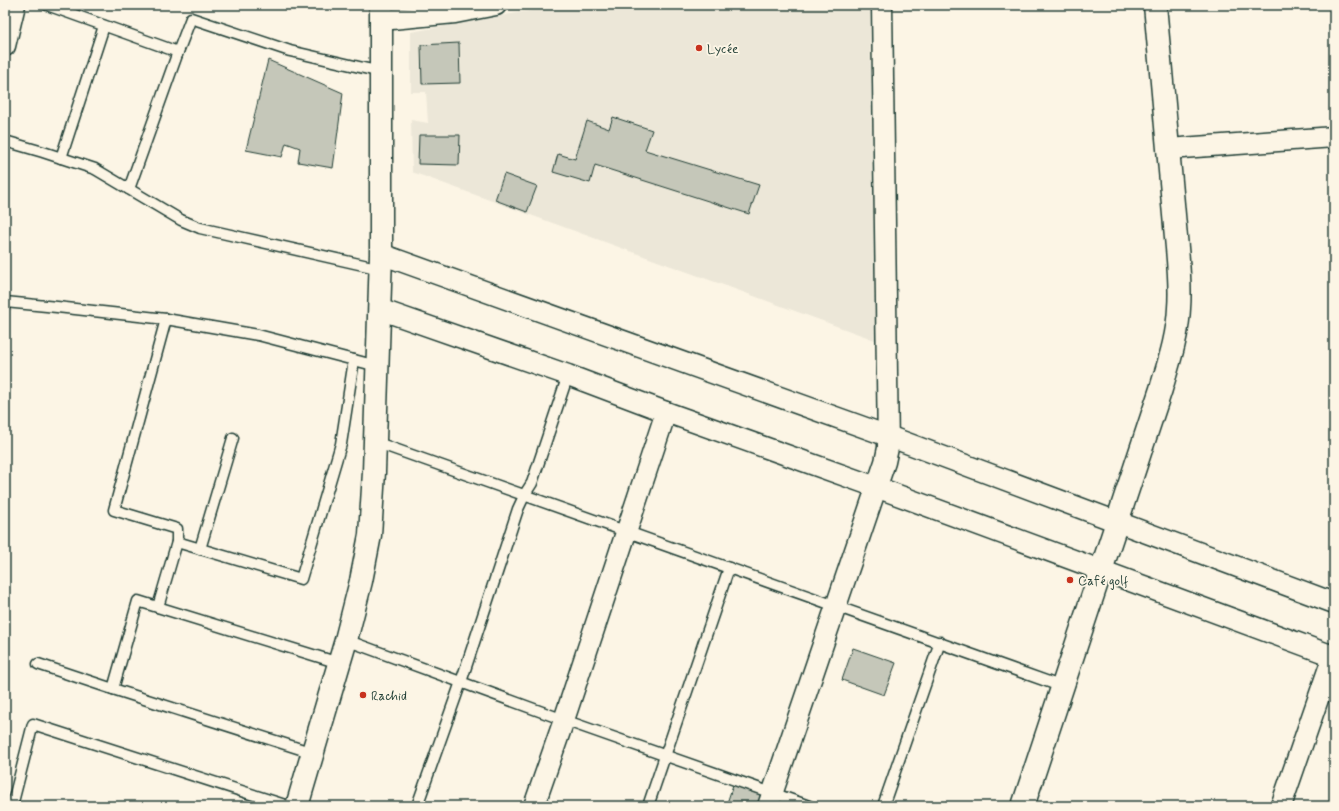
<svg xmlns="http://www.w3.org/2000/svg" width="1339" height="811" font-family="Mynerve,sans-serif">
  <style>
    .built { fill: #ece7d8 }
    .building { fill: #c5c7b9; stroke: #1f3d34 }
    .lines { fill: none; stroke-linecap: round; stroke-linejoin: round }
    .lane-casing { stroke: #1f3d34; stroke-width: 13 }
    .street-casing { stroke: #1f3d34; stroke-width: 23 }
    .secondary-casing { stroke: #1f3d34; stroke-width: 25 }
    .lane { stroke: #fcf5e5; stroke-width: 10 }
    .street { stroke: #fcf5e5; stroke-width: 20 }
    .secondary { stroke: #fcf5e5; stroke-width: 22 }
    .poi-dot { fill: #c8321e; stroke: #fcf5e5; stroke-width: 1.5 }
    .labels { text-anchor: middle; stroke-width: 3.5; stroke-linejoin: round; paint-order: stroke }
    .poi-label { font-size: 13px; fill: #1f3d34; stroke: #fcf5e5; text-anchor: start }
  </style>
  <rect width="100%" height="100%" fill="#fcf5e5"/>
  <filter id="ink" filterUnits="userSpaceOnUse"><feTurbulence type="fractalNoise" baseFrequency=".025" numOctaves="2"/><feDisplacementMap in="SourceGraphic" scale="8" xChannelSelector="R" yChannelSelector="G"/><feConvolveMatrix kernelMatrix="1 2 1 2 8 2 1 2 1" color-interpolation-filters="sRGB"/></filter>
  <g filter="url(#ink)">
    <path class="built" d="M561,5h309l5,335 -463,-168 -1,-52 17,3 -2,-31h-15v-60z"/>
    <g class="building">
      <path d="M459,43l1,40 -38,1 -1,-39z"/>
      <path d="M268,60l75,33 -10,75 -35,-6 2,-14 -14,-5 -4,14 -36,-7z"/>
      <path d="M613,117l39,13 -7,20 114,35 -10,29 -154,-49 -5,18 -37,-11 5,-18 17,5 12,-38 22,8z"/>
      <path d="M419,135h41l-1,30 -41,-1z"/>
      <path d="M504,174l33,12 -10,26 -32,-12z"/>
      <path d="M853,648l43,15 -12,32 -42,-15z"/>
      <path d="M733,785l31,11 -4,10h-34z"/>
    </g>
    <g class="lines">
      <defs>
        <g id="lane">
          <path d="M47,5l131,47 13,-34 99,33 91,21"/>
          <path d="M5,141l38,11 52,17 86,51 19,8 181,41"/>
          <path d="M61,158l43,-132"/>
          <path d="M129,189l49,-137"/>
          <path d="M5,302l52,5 109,12 92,16 119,31"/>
          <path d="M166,319l-52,191 63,19v13"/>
          <path d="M375,442l688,245"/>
          <path d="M200,549l33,-111"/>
          <path d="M158,607l19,-65 124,37 40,-135 13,-84"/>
          <path d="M346,640l218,80 245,86"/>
          <path d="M38,664l75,25 200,64"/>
          <path d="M113,689l25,-88 201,62"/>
          <path d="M12,806l21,-82 255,82"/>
          <path d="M417,806l44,-124 57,-173 7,-15 7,-11 36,-108"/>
          <path d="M648,806l81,-238"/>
          <path d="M883,806l57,-164"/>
        </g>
        <g id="street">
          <path d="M381,20l74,-7 41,-8"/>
          <path d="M5,46l10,-41"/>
          <path d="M1168,149l166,-12"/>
          <path d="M381,254l507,182 446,167"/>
          <path d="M379,309l189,66 98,37 210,75 457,169"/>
          <path d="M534,806l30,-86 102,-308"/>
          <path d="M768,806l117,-344 3,-14 -6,-443"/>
          <path d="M1281,806l53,-153"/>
        </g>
        <g id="secondary">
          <path d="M297,806l49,-166 15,-59 9,-46 4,-63 7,-218v-249"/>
          <path d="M1023,806l138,-417c8,-27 17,-54 18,-81 2,-24 -1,-48 -3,-71l-21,-232"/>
        </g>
      </defs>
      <use href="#lane" class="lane-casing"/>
      <use href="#street" class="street-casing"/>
      <use href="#secondary" class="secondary-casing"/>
      <use href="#lane" class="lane"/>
      <use href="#street" class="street"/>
      <use href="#secondary" class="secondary"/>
    </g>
  </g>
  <g class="poi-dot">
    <circle cx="699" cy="48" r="4"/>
    <circle cx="1070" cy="580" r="4"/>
    <circle cx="363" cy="695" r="4"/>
  </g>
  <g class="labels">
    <g class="poi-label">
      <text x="707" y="53">Lycée</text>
      <text x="1078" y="585">Café golf</text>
      <text x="371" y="700">Rachid</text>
    </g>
  </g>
  <rect width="1339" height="811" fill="none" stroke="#fcf5e5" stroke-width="20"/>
  <rect x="10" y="10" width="1319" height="791" fill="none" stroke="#1f3d34" stroke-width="1.5" filter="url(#ink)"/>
</svg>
